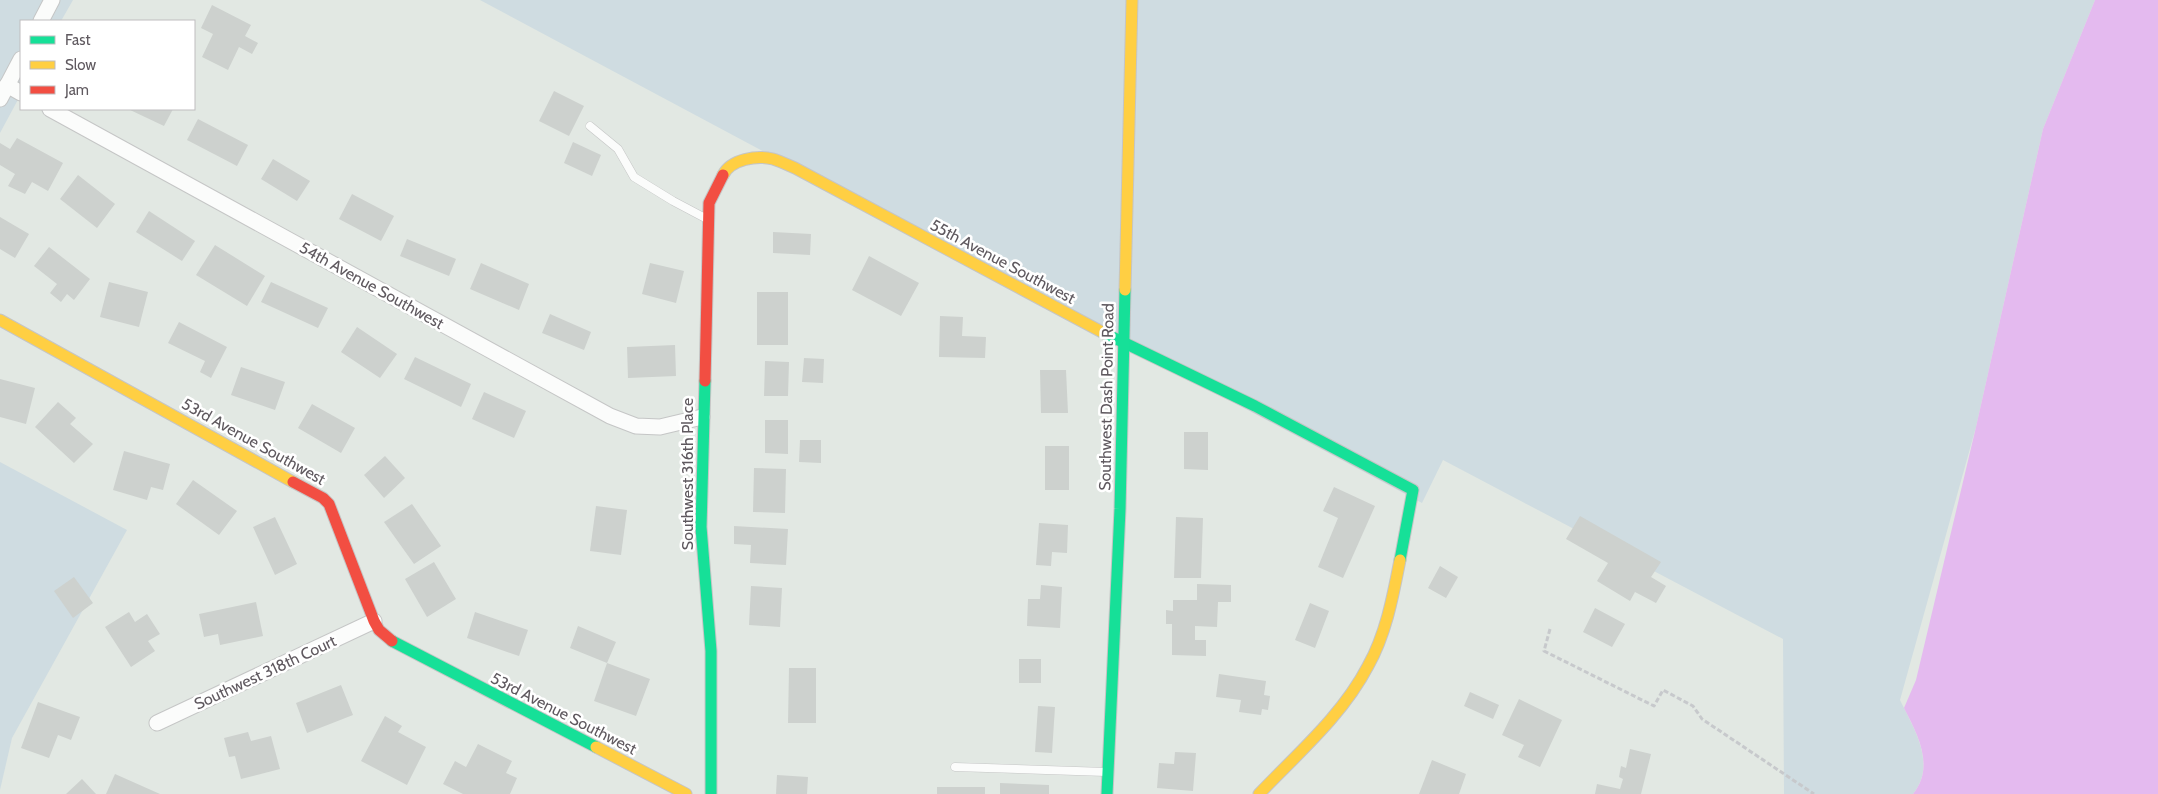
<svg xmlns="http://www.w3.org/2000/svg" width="2158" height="794" font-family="Cabin,sans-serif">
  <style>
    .green { fill: #cfdce1 }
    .water { fill: #e4baef }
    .building { fill: #cdd1ce }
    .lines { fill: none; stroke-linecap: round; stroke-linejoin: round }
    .lane-casing { stroke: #c5c6c6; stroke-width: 9 }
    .street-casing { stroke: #c5c6c6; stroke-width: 17 }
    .fast-casing { stroke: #c5c5c5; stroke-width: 13 }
    .slow-casing { stroke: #c5c5c5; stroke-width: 13 }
    .jam-casing { stroke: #c5c5c5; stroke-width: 13 }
    .path { stroke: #c7c9cc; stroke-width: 3; stroke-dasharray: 5 2.5; stroke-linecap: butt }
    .lane { stroke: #fbfcfb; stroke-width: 8 }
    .street { stroke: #fbfcfb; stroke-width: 15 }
    .fast { stroke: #16e098; stroke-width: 11 }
    .slow { stroke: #ffcf43; stroke-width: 11 }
    .jam { stroke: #f24e42; stroke-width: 11 }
    .labels { text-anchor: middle; stroke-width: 5; stroke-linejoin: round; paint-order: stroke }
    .street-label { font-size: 16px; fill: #5f595f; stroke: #fff }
  </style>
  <rect width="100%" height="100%" fill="#e2e8e3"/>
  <g class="green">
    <path d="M0,0h73l-12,21h-40v73l-21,39z"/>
    <path d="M480,0h1615l-52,129 -67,298 -76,273c14,29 37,64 13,94h-129l-1,-155 -340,-179 -21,43z"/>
    <path d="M0,462l127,68 -115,208 -12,52z"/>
  </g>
  <path class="water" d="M2095,0h63v794h-245c22,-27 5,-59 -9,-86l12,-28 60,-253 67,-298z"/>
  <g class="building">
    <path d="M212,5l39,20 -6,11 13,7 -6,11 -13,-7 -11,23 -26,-13 11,-23 -12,-6z"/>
    <path d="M554,91l30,15 -15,30 -30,-15z"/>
    <path d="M128,109h45l-9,17z"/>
    <path d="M198,119l50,26 -11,21 -50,-26z"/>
    <path d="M17,138l46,25 -15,28 -16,-9 -7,12 -17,-8 7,-12 -15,-9v-22l10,6z"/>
    <path d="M573,142l28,13 -9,21 -28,-13z"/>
    <path d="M273,159l37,22 -13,20 -36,-22z"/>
    <path d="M78,175l37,29 -18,24 -37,-29z"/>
    <path d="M352,194l42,22 -13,25 -42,-22z"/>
    <path d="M149,211l46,30 -13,20 -46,-29z"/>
    <path d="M0,217l29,17 -14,24 -15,-9z"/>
    <path d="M773,232l38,2 -1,21 -37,-2z"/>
    <path d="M407,239l49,20 -7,17 -49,-20z"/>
    <path d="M215,245l50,31 -18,30 -51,-31z"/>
    <path d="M49,247l41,32 -16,21 -7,-6 -6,8 -11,-9 7,-9 -23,-18z"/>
    <path d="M869,256l50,27 -18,33 -49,-26z"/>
    <path d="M481,263l48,21 -10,26 -49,-21z"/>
    <path d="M650,263l34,8 -8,32 -34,-9z"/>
    <path d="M109,282l39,10 -9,35 -39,-10z"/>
    <path d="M271,282l57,26 -10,20 -57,-26z"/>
    <rect x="757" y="292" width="31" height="53"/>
    <path d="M550,314l41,18 -7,18 -42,-17z"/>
    <path d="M940,316l23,1 -1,19 24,1 -1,21 -46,-1z"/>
    <path d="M179,322l48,25 -16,31 -11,-6 5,-11 -37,-18z"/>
    <path d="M357,327l40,27 -17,24 -39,-26z"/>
    <path d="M675,345l1,31 -48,2 -1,-31z"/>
    <path d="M415,357l56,27 -10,23 -57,-28z"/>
    <path d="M804,358l20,1 -1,24 -21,-1z"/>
    <path d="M765,361l24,1 -1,34h-24z"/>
    <path d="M241,367l44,15 -10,28 -44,-15z"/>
    <path d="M1040,370h26l2,43h-27z"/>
    <path d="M0,379l35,9 -9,36 -26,-7z"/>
    <path d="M484,392l42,19 -12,27 -42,-19z"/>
    <path d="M58,402l18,16 -6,6 23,20 -19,19 -39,-36z"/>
    <path d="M312,404l43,24 -14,25 -43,-25z"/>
    <path d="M765,420h23v34l-23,-1z"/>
    <path d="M1184,432h24v38l-24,-1z"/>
    <path d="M800,440h21v23l-22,-1z"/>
    <rect x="1045" y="446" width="24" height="44"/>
    <path d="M124,451l46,13 -7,26 -12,-3 -4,13 -34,-10z"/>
    <path d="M385,456l20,22 -21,20 -20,-23z"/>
    <path d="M754,468l32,1 -1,44 -32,-1z"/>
    <path d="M193,480l44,31 -18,24 -43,-31z"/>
    <path d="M1334,487l41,19 -32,72 -25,-11 20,-49 -15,-7z"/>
    <path d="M412,504l29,42 -27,18 -30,-42z"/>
    <path d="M596,506l31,4 -6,45 -31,-4z"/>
    <path d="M1580,516l81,46 -10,15 15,9 -10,17 -21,-11 -5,9 -33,-20 11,-18 -42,-24z"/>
    <path d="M275,517l22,47 -22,11 -22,-48z"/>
    <path d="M1176,517l27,1 -2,60h-27z"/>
    <path d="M1039,523l29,2 -1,28 -15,-1 -1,14 -15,-1z"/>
    <path d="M734,526l54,3 -2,36 -36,-2 1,-18 -17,-1z"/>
    <path d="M434,562l22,37 -29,18 -22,-38z"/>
    <path d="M1440,566l18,11 -12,21 -18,-10z"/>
    <path d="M74,577l19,26 -20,15 -19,-27z"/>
    <path d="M1197,584l34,1v17h-13l-1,25 -22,-1v14h11v16l-34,-1v-31h-6v-14l7,1v-11h24z"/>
    <path d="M1041,585l21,2 -2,41 -33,-2 1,-27h12z"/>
    <path d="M751,586l31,2 -2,39 -31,-2z"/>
    <path d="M256,602l7,34 -43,9 -2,-11 -14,3 -5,-23z"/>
    <path d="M1310,603l19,8 -14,37 -20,-8z"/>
    <path d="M1595,608l30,16 -13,23 -29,-15z"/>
    <path d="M129,612l6,10 12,-8 13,20 -12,7 7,10 -24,16 -26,-40z"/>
    <path d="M475,612l53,18 -9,26 -52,-18z"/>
    <path d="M578,626l38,16 -9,21 -37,-15z"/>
    <rect x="1019" y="659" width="22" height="24"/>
    <path d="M607,663l43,16 -14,37 -42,-15z"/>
    <path d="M789,668h27v55h-28z"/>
    <path d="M1219,674l47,7 -2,14 6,1 -2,14 -6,-1 -1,6 -22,-3 2,-12 -25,-3z"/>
    <path d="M341,685l12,30 -46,18 -11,-30z"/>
    <path d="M1470,692l29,13 -6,14 -29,-13z"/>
    <path d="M1519,699l43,21 -22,47 -22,-10 6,-12 -22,-10z"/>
    <path d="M38,702l42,15 -9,23 -13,-5 -9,23 -28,-10z"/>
    <path d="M1038,706l17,1 -3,46 -17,-1z"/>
    <path d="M385,716l17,10 -4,6 28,15 -19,38 -46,-24z"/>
    <path d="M248,732l3,9 20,-5 9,33 -39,10 -6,-23 -6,1 -5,-19z"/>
    <path d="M478,744l34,17 -6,12 11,5 -7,16h-47l-20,-10 12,-23 11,6z"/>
    <path d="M1630,749l21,5 -10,40h-46l2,-10 23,5 3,-10 -4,-2 2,-11 5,2z"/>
    <path d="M1175,752l21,1 -3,38 -36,-3 2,-25 15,1z"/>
    <path d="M1432,760l34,14 -7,20h-40z"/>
    <path d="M115,774l45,20h-54z"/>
    <path d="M777,775l31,2 -1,17h-31z"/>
    <path d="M82,779l14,15h-30z"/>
    <path d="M1000,783l49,2v9h-49z"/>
    <rect x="937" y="787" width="48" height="7"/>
  </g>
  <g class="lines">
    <defs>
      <g id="lane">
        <path d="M590,126l28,23 16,28 39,24 34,18"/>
        <path d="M955,767l151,5"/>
      </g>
      <g id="street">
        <path d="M41,21l11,-21"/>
        <path d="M7,85l14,8"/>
        <path d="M0,99l21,-40"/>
        <path d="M50,109l560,307 26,10 24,1 42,-10"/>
        <path d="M157,723l217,-102"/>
      </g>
      <g id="fast">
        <path d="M1102,332l153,74 158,84 -13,70"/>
        <path d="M705,381l-4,146 10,124v143"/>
        <path d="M392,641l204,106"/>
        <path d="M1107,794l13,-285 5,-219"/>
      </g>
      <g id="slow">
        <path d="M723,175c8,-16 34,-20 50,-16 7,2 15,6 22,9l307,164"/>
        <path d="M1125,290l7,-290"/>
        <path d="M0,320l293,162"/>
        <path d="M596,747l90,47"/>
        <path d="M1259,794c38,-40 83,-78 109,-128 18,-32 25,-70 32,-106"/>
      </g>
      <g id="jam">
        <path d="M705,381l4,-178 14,-28"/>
        <path d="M293,482l30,16 6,6 45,117 5,9 13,11"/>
      </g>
    </defs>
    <use href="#lane" class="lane-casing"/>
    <use href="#street" class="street-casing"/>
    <use href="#fast" class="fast-casing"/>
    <use href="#slow" class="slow-casing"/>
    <use href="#jam" class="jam-casing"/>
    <path class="path" d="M1550,629l-6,22 110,55 9,-16 30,16 9,13 112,75"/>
    <use href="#lane" class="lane"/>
    <use href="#street" class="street"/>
    <use href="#fast" class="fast"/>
    <use href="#slow" class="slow"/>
    <use href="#jam" class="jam"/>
  </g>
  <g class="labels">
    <g class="street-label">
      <text transform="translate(1003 261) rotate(28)" y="6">55th Avenue Southwest</text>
      <text transform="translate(372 285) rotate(29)" y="6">54th Avenue Southwest</text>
      <text transform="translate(1106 397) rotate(-89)" y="6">Southwest Dash Point Road</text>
      <text transform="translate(254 441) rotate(29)" y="6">53rd Avenue Southwest</text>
      <text transform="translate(687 474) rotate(-90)" y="6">Southwest 316th Place</text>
      <text transform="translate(265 672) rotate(-25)" y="6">Southwest 318th Court</text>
      <text transform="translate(564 713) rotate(27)" y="6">53rd Avenue Southwest</text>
    </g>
  </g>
  <rect x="20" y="20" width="175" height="90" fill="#ffffff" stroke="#bfbdbf"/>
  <rect x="30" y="36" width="25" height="8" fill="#16e098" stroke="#bfbdbf"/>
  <text x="65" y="45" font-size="15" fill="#5f595f">Fast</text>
  <rect x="30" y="61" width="25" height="8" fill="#ffcf43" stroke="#bfbdbf"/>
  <text x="65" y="70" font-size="15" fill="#5f595f">Slow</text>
  <rect x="30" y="86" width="25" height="8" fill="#f24e42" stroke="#bfbdbf"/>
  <text x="65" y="95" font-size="15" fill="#5f595f">Jam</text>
</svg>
